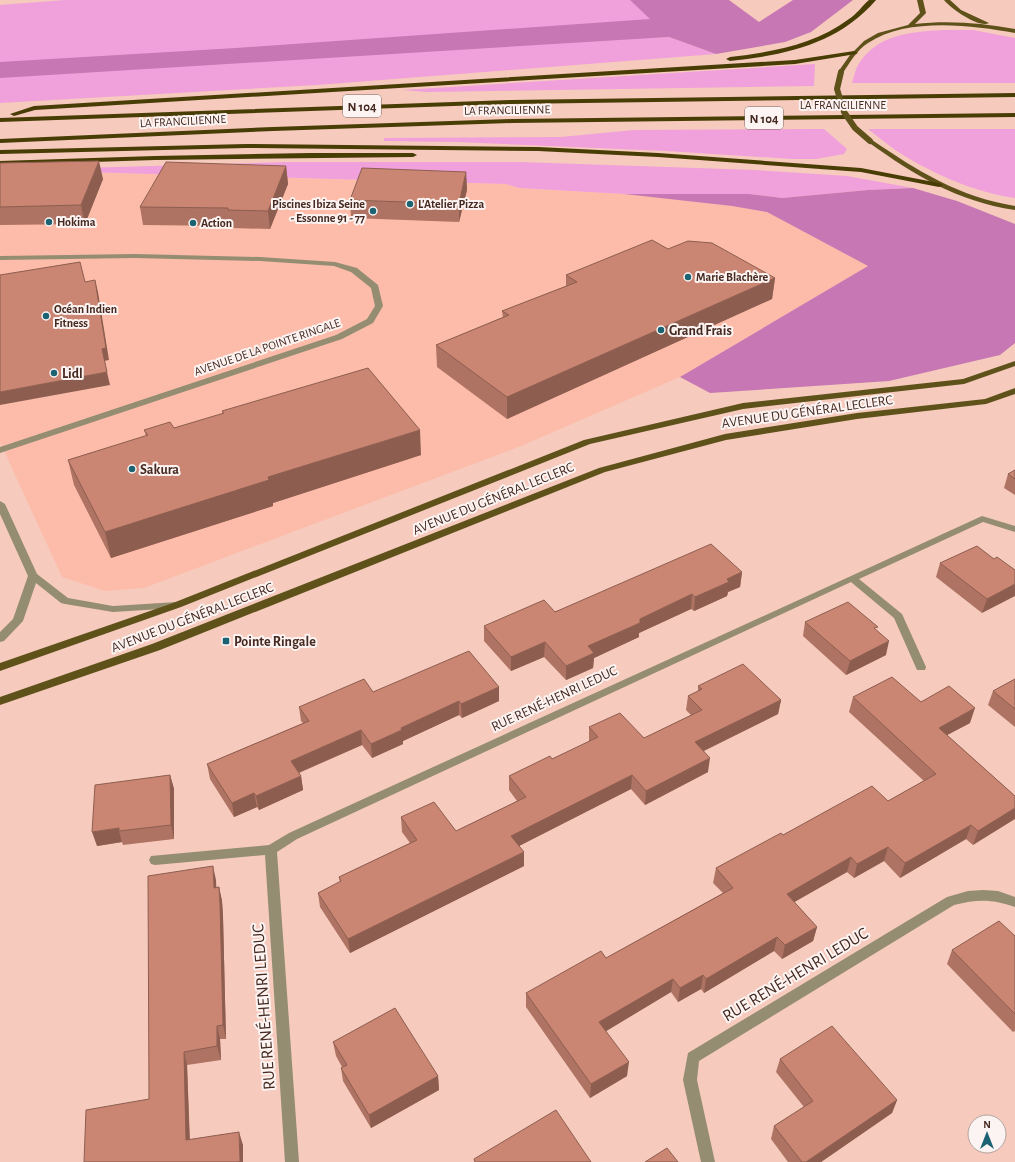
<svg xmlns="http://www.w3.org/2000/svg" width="1015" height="1162" font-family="'Alegreya Sans',sans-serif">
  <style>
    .built { fill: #fdbca9 }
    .green { fill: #f0a0db }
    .forest { fill: #c777b3 }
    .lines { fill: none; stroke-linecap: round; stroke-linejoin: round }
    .minor { fill: #948d72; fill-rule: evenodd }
    .major { fill: #5e521a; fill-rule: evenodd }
    .highway { fill: #483d05; fill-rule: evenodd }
    .major-bridge { stroke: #5e521a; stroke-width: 6 }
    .wall { fill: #ae7362 }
    .shaded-wall { fill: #8d5e50 }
    .building { fill: #ca8672; stroke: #8d5e50 }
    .poi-dot { fill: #1b6272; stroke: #fcf4f2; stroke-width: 1.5 }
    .labels { text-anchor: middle; stroke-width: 4; stroke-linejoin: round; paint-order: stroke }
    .far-street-label { font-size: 12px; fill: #462a21; stroke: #fcf4f2 }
    .far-poi-label { font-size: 12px; font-weight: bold; fill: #462a21; stroke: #fcf4f2; text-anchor: start }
    .shield { fill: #fcf4f2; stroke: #7d6760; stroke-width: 1 }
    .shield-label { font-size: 13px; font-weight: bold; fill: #462a21 }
    .poi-label { font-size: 14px; font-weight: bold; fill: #462a21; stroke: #fcf4f2; text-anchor: start }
    .street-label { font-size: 14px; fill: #462a21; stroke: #fcf4f2 }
    .near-street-label { font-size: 17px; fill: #462a21; stroke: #fcf4f2 }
  </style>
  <rect width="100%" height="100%" fill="#f6cabd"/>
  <path class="built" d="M0,170l506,14 13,4 105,6 108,12 35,6 101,54 -188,111 -159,69 -377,142 -39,3 -43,-14 -62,-135z"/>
  <g class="green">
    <path d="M65,0h615l-33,38 22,-1 47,17 -399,31 -317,18v-98z"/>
    <path d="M943,30h30l42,8v45h-163c2,-6 3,-13 6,-18 19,-31 53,-33 85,-35z"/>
    <path d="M815,64l-1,22 -387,6 -25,-2z"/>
    <path d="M812,129h12l23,20 -3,5 -28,5h-24l-126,-8 -208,-9 -74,-1v-3l177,-1 73,-7z"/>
    <path d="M868,129h147v69c-34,-4 -77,-22 -107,-40 -14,-8 -27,-19 -40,-29z"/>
    <path d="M287,162h233l235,8 92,6 66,12 -45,2 -86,8 -33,-4h-125l-105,-6 -13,-4 -493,-14z"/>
  </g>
  <g class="forest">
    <path d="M630,0h99l30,22 34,-22h60l-42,32 -26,10 -69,12 -47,-17 -669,41v-16l236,-14 414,-29z"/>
    <path d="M913,188l44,13 58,23v119l-15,12 -111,26 -179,12 -30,-16 188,-111 -101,-54 -35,-6 -108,-12h125l33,4 86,-8z"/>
  </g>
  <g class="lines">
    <g class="minor">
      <path d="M135,254l125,3 75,5 22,6 21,17 5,21 -10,17 -31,16 -342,114v-6l336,-112 31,-16 8,-13 -4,-18 -20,-16 -17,-6 -74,-5 -125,-3 -135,2v-4z"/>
      <path d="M0,501l5,3 32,70 31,24 45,8 64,-4 5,3 -5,3 -64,4 -48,-8 -4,-1 -25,-20 -13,38 -19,20 -4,1v-10l13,-13 15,-43 -28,-62z"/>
      <path d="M982,516l33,10v6l-32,-10 -124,57 43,35 24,53 -1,3h-8l-23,-52 -43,-36 -554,257 -20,13 22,310h-14l-20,-307 -110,10 -4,-1 -2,-4 2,-4 118,-11 20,-12z"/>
      <path d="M983,890l15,1 17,6v10c-23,-8 -37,-8 -61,-2l-255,156 -2,19 18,82h-14l-18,-82 5,-27 259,-156 21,-6z"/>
    </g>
    <g class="major">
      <path d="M917,0h6l3,13 -11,11c33,-4 67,-1 100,5v4c-44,-8 -108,-16 -147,10 -11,7 -18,19 -25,30h-4l-1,-1 12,-17 14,-14 14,-8 30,-8 12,-12z"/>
      <path d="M944,0h6l11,10 28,13c-9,6 -39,-15 -45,-23z"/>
      <path d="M868,140h4c46,31 87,57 143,66v4c-59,-9 -99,-34 -147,-68z"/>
      <path d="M1015,361v5l-51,18 -221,25 -153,35 -409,163 -181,64v-8l173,-60 411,-163 159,-37 220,-24z"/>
      <path d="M1015,388v6l-29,10 -129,15 -131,21 -121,32 -445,178 -160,55v-8l152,-53 447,-176 126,-34 132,-21 128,-14z"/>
    </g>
    <g class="highway">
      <path d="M869,0h7c-38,44 -90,55 -146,61l-4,-2 4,-2c42,-5 84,-12 119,-38 8,-5 13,-13 20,-19z"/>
      <path d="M854,51l4,2 -2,1 -61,10 -760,46 -21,6 -4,-2 24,-8 761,-46z"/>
      <path d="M1015,93v4l-504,7 -511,18v-4l511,-18z"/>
      <path d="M1015,113v4l-503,6 -239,8 -273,12v-4l273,-12 239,-8z"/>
      <path d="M246,144l292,3 120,6 203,15 78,15 4,2 -4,2 -78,-15 -203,-15 -120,-6 -292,-3 -246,6v-4z"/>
      <path d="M310,153h103l4,2 -4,2 -258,3 -155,5v-4l155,-5z"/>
    </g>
    <path class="major-bridge" d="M841,72l-4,17 7,23 11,16 15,13"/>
  </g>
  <g class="wall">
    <path d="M0,163l103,16 -18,45 -85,1z"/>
    <path d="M286,166l2,18 -18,45 -39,-1 -1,-2 -87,-1 -3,-18z"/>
    <path d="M466,172l1,18 -8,32 -108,-4 -1,-18z"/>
    <path d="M668,249l107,29 -3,21 -265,120 -70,-52 -1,-22 67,-28 -1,-6 64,-25v-11z"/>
    <path d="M222,411l199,44 -148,48v3l-162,52 -37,-73 -6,-25 78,-24 -2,-6 30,-2 49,-14z"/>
    <path d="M1015,470v25l-11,-7 4,-14z"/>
    <path d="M994,559l21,11 -33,43 -46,-36 4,-14z"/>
    <path d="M742,572l-2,15 -12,5 -1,4 -33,15 -3,-2 -52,24v4l-45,21 -1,10 -27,12 -22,-23 -33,14 -27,-30v-15z"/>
    <path d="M805,622l72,8 9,25 -40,20 -43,-39z"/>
    <path d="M1015,679v48l-27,-22 5,-14z"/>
    <path d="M698,686l83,14 -3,14 -74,37 4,21 -63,33 -14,-16 -112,57 5,20 -174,87 -30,-46 -2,-14 22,-11 -1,-5 71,-34 -8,-11 -1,-15 55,14 61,-30 -8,-11v-14l43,-17 37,-17v-15l55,11 47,-23 -5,-5 2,-14 10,-5z"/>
    <path d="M499,687v14l-37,17 -3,-3 -56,26v3l-31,14 -10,-13 -63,28 2,3 2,14 -44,20 -2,-3 -23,10 -24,-38 -3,-15 96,-41 -2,-2 -2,-14 74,-15z"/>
    <path d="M853,697l68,5 49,21 -23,12 68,61 -42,49 -7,-6 -66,39 -16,-17 -30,17 -7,-6 -53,30 23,25 -4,14 -31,18 -8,-8 -70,42 -3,-4 -23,13 -7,-10 -65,39 21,45 -37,22 -64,-91v-14l80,-35 117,-65 -10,-10 3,-15 67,-33 105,-34 36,-20 -75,-69z"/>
    <path d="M170,775l4,14v50l-51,6 -1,-3 -25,4z"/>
    <path d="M216,880v7h3l3,14 1,16 3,122h-6l1,21 -34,5 3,75 53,5 -159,17 65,-63z"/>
    <path d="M1015,936v95l-2,1 -66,-68 5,-14z"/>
    <path d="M333,1042l105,34 1,14 -68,38 -28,-47 -2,-13 1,-1 -6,-11z"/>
    <path d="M780,1059l117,41 -5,13 -71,49h-33l-17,-23 3,-13 30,-19 -28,-35z"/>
  </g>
  <g class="shaded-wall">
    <path d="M99,161l4,18 -18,45 -4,-19z"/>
    <path d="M286,166l2,18 -18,45 -2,-18z"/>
    <path d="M466,172l1,18 -8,32v-18z"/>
    <path d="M775,278l-3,21 -265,120v-22z"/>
    <path d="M95,280l3,12 11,68 -5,1 -2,-12z"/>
    <path d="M107,372l3,13 -110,20v-13z"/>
    <path d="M420,430l1,25 -148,48v3l-162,52 -6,-26 163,-55z"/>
    <path d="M742,572l-2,15 -12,5 -1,4 -33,15 1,-14 32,-18z"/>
    <path d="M1015,584v12l-33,17 5,-14z"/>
    <path d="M692,594l-1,15 -52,24v4l-45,21 -1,10 -27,12v-14l22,-20 52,-27z"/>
    <path d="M889,641l-3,14 -40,20 4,-14z"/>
    <path d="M545,642l-1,15 -33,14v-14z"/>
    <path d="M499,687v14l-37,17 -1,-14z"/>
    <path d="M781,700l-3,14 -85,42 2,-14z"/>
    <path d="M459,701v14l-56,26v3l-31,14 -1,-14 30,-16z"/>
    <path d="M975,708l-5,15 -36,19 5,-14z"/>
    <path d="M361,730l1,15 -69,30 -2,-14z"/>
    <path d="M710,758l-2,14 -63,33 1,-14z"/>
    <path d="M170,775l4,14v50l-3,-14z"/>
    <path d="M632,775l-1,14 -120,61v-14z"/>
    <path d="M301,776l2,14 -44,20 -3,-14z"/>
    <path d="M254,793l3,14 -23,10 -2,-14z"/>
    <path d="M1015,808v11l-42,26 5,-14z"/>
    <path d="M971,825l-5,14 -66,39 5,-15z"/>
    <path d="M119,828v3l3,11 -25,4 -5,-14z"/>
    <path d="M888,847l-4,14 -30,17 3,-14z"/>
    <path d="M524,852v14l-174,87 -2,-14z"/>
    <path d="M851,857l-4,15 -63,36 3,-14z"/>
    <path d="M213,866l3,14 1,22 -3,-14z"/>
    <path d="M219,887l3,14 1,16 3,122 -3,-14z"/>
    <path d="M817,927l-4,14 -31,18 3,-14z"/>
    <path d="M777,937l-3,14 -70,42 2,-14z"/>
    <path d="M703,975l-2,14 -23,13 2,-14z"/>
    <path d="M673,979l-2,13 -73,44 1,-14z"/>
    <path d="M217,1026l3,13 1,21 -4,-14z"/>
    <path d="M184,1052l3,13 3,88 -4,-13z"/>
    <path d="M629,1062l-2,14 -37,22 1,-14z"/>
    <path d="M438,1076l1,14 -68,38 -2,-13z"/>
    <path d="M897,1100l-5,13 -71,49h-15z"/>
    <path d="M239,1132l4,13v17h-3z"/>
  </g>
  <g class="building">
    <path d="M99,161l-18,44 -81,2v-44z"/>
    <path d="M166,162l120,4 -18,45 -40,-1v-2l-88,-1z"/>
    <path d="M362,168l104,4 -7,32 -109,-4z"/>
    <path d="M652,240l16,9 20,-8 24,2 63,35 -268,119 -71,-52 73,-30 -7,-4 75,-29 -11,-7z"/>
    <path d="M80,262l5,20 10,-2 11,68 -4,1 5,23 -107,20v-117z"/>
    <path d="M368,368l52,62 -152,47 1,3 -164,52 -37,-72 80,-25 -4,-5 26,-8 4,6 50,-15 -2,-2z"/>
    <path d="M1015,470v9l-7,-5z"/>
    <path d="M711,544l31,28 -15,7 2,3 -34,15 -3,-3 -52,25v4l-52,23 6,7 -28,13 -21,-24 -34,15 -27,-31 60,-26 11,12z"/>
    <path d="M977,546l17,13 3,-2 18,13v14l-28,15 -47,-36z"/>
    <path d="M848,602l30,25 -4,1 15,13 -39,20 -45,-39z"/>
    <path d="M469,651l30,36 -38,17 -2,-3 -58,27 1,2 -31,14 -10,-14 -70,31 10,15 -45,20 -2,-3 -22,10 -25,-39 102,-43 -10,-14 65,-28 9,13z"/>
    <path d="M743,664l38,36 -86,42 15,16 -64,33 -14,-16 -121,61 13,16 -176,87 -30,-46 23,-12 -2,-4 78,-37 -16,-23 33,-15 22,29 70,-34 -17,-21 41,-20 2,3 46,-22 -9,-10 31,-14 24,25 58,-28 -14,-14 14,-7 -4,-3z"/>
    <path d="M892,677l29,25 28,-16 26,22 -36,20 76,68v12l-37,23 -7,-6 -66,38 -17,-16 -31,17 -6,-7 -64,37 30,33 -32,18 -8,-8 -71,42 -3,-4 -23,13 -7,-9 -74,43 30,40 -38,22 -65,-91 75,-42 5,7 127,-70 -17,-20 65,-35 2,2 89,-49 16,15 48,-27 -83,-77z"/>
    <path d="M1015,679v30l-22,-18z"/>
    <path d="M170,775l1,50 -52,6v-3l-27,4 3,-47z"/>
    <path d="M213,866l1,22 5,-1 1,16 3,122 -6,1v20l-33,6 2,88 53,-8 1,30h-156l2,-52 63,-11 -1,-223z"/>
    <path d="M999,921l16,15v78l-63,-64z"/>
    <path d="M395,1008l43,68 -69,39 -28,-47 6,-3 -14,-23z"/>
    <path d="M832,1026l65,74 -91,62h-4l-28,-36 39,-25 -33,-42z"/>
    <path d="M556,1110l35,52h-116l-1,-3z"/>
    <path d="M667,1148l11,14h-33z"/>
  </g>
  <g class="poi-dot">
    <circle cx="410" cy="204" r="4"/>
    <circle cx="373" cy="211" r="4"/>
    <circle cx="49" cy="222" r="4"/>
    <circle cx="193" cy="223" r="4"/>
    <circle cx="688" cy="277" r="4"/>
    <circle cx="46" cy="316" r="4"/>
    <circle cx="661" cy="330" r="4"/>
    <circle cx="54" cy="373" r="4"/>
    <circle cx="132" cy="469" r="4"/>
    <rect x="222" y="637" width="8" height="8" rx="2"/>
  </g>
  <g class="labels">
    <g class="far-street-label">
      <text x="843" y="109">LA FRANCILIENNE</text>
      <text transform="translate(507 110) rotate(-1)" y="4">LA FRANCILIENNE</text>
      <text transform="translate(183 121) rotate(-3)" y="4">LA FRANCILIENNE</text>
      <text transform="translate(267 347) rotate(-19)" y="4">AVENUE DE LA POINTE RINGALE</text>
    </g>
    <g class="far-poi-label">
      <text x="365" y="208" text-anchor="end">Piscines Ibiza Seine<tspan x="365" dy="14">- Essonne 91 - 77</tspan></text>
      <text x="418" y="208">L’Atelier Pizza</text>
      <text x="57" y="226">Hokima</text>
      <text x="201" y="227">Action</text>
      <text x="696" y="281">Marie Blachère</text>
      <text x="54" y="313">Océan Indien<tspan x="54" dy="14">Fitness</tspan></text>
    </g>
    <g class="shield">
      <rect x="343" y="95" width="38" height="22" rx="3"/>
      <rect x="745" y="107" width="38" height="22" rx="3"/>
    </g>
    <g class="shield-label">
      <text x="362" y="111">N 104</text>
      <text x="764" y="123">N 104</text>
    </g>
    <g class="poi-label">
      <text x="669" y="335">Grand Frais</text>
      <text x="62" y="378">Lidl</text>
      <text x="140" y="474">Sakura</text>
      <text x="234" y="646">Pointe Ringale</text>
    </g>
    <g class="street-label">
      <text transform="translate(807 411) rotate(-8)" y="5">AVENUE DU GÉNÉRAL LECLERC</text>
      <text transform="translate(493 498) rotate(-22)" y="5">AVENUE DU GÉNÉRAL LECLERC</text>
      <text transform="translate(192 617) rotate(-21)" y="5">AVENUE DU GÉNÉRAL LECLERC</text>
      <text transform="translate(554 698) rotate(-25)" y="5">RUE RENÉ-HENRI LEDUC</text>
    </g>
    <g class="near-street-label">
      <text transform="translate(795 974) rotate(-31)" y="6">RUE RENÉ-HENRI LEDUC</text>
      <text transform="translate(263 1007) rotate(-94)" y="6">RUE RENÉ-HENRI LEDUC</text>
    </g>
  </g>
  <g transform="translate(987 1134)"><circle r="19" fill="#fcf4f2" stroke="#b3a39e"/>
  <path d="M0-3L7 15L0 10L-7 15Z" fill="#1b6272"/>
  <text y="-6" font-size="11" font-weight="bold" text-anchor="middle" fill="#462a21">N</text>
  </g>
</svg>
